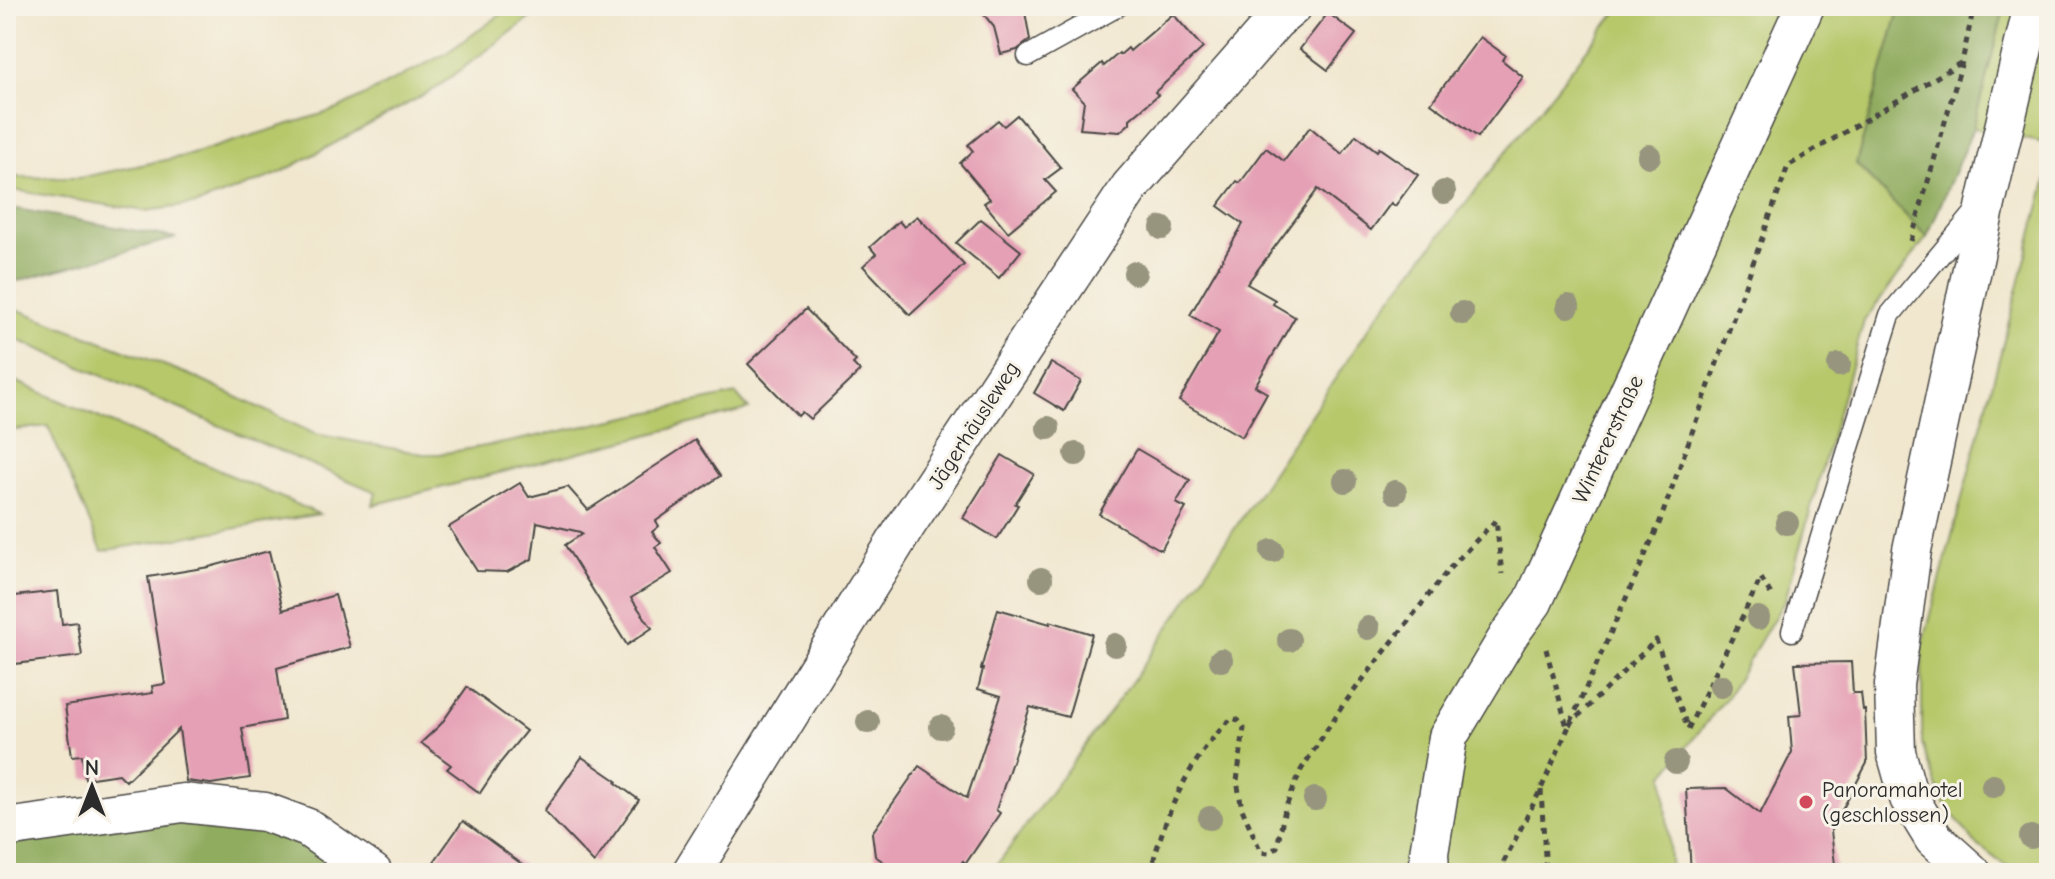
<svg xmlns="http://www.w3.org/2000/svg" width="2055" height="879" font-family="'Comic Neue',sans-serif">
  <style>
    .green { fill: #b6c86b; stroke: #707a4b; stroke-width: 2 }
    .forest { fill: #90ac5f; stroke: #5e6c45; stroke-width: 2 }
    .building { fill: #e5a0b5 }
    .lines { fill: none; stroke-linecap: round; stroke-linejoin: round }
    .service-casing { stroke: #494744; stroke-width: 23 }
    .minor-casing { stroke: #494744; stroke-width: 41 }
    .path { stroke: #494744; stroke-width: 5; stroke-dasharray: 6 6; stroke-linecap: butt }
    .service { stroke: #fff; stroke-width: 20 }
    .minor { stroke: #fff; stroke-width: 38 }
    .tree { fill: #97957e }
    .poi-dot { fill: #d1495b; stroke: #f7f3e8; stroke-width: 3 }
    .labels { text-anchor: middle; stroke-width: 6; stroke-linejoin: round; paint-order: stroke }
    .street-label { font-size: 22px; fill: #2b2b2b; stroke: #f7f3e8 }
    .poi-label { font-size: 22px; fill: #2b2b2b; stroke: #f7f3e8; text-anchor: start }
  </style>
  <rect width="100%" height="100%" fill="#f7f3e8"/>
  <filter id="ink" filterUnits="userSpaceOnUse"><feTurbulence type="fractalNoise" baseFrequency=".0125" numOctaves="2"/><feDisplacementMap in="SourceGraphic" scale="16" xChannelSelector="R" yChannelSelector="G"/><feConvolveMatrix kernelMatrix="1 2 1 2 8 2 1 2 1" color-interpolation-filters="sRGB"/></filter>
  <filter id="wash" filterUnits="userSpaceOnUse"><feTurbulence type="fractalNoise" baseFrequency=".006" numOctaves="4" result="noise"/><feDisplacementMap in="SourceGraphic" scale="32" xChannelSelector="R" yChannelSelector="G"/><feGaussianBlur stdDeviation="1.8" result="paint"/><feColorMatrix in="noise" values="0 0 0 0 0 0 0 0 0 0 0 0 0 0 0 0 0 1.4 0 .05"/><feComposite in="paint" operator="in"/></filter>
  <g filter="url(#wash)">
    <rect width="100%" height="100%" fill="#f1e7cf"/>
    <g class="green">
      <path d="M513,6h33l-111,83 -157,85 -80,30 -53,7 -139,-22v-12l73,1 110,-23 149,-46 107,-55z"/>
      <path d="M1621,6h279l-44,158 71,73 -63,84 -79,279 -58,97 -63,78 7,98h-680l145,-197 243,-363z"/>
      <path d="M2005,6h44v138l-76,-16z"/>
      <path d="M2049,171v702h-34l-40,-30 -34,-44 -19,-55v-96z"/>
      <path d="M8,306l182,69 125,59 108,20h16l70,-12 227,-48 13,15 -376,96 3,-13 -370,-157v-28z"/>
      <path d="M6,377l313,137 -217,37 -54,-125 -42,5z"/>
    </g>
    <g class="forest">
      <path d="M1900,6h105l-32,122 -46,109 -71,-73z"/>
      <path d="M6,207l170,31 -170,46z"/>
      <path d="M263,817l101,56h-358v-39z"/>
    </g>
    <g id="blocks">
      <g class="building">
        <path d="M977,6h47l6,34 -13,10 -16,4 -7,-27z"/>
        <path d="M1328,13l28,21 -28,36 -28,-21z"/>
        <path d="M1173,14l30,34 -48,44 3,3 -28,24v4l-10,9 -40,-3 4,-28 -12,-12 30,-26 2,3 15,-13 1,2 8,-7 2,3z"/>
        <path d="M1480,37l25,18 -3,5 21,17 -45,60 -47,-34z"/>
        <path d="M1017,115l44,53 -16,12 11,12 -48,40 -24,-29 6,-4 -30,-36 13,-12 -5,-6 30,-25 6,6z"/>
        <path d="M1310,127l32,27 14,-19 21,16 2,-3 39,27 -23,31 -4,-3 -20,27 -53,-41 -71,95 28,16 -2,4 22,13 -40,69 12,7 -25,44 -63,-36 40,-69 -29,-17 53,-91 -25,-18 19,-25 3,2 26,-35 18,13z"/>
        <path d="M917,216l47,49 -54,50 -47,-49 13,-12 -6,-7 29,-26 5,6z"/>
        <path d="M981,219l40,32 -22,27 -43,-35z"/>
        <path d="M806,309l50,52 -3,3 7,7 -50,48 -8,-7 -4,4 -50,-52z"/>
        <path d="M1051,363l30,18 -17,30 -30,-18z"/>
        <path d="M695,440l25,36 -64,45 3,5 -7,6 9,11 -6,4 17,26 -41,25 21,30 -25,17 -62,-100 17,-11 -2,-2 -43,-10 -5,37 -25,13 -30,-1 -28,-44 71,-44 9,14 39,-10 20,23z"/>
        <path d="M1137,449l53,31 -14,23 10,5 -25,42 -62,-36z"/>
        <path d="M1002,455l32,19 -19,30 3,1 -21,34 -34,-21z"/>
        <path d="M269,551l14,59 52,-15 15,52 -73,21 7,52 -42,8 8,50 -39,6 -25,-3 -7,-52 -53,52 -7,-7 -34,5 -3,-24 -10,1 -7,-50 88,-13 -1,-7 13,-2 -17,-107 61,-10z"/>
        <path d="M58,591l4,33 15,-2 5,34 -76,9v-68z"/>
        <path d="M998,609l52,15v-3l42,13 -24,83 -38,-10 -34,103 4,3 -34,50 -3,-2 -8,12h-55l-25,-17 -3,-23 47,-67 48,32 34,-102 -23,-7 5,-20h-2z"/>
        <path d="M1851,662l2,31h8l2,17h2l2,53 -36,68 5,42h-145l-5,-84 40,-1 34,26 32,-62 -3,-36 12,-1 -6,-52z"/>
        <path d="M467,687l59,44 -26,32 -20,30 -33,-24 4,-4 -30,-22 20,-19z"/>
        <path d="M582,757l35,24 -1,2 23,17 -45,63 -50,-52z"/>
        <path d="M463,821l71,52h-108z"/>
      </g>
    </g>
  </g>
  <g filter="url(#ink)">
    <use href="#blocks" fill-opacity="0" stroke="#494744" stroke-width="2"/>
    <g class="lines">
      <defs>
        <g id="service">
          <path d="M1028,56l90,-50"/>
          <path d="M1792,631l98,-316 88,-106"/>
        </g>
        <g id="minor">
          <path d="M6,828l177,-25 82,9 43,16 65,45"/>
          <path d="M691,873l216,-349 223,-337 145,-166 18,-15"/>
          <path d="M1430,873l-1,-20 19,-116 61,-102 24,-33 272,-596"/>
          <path d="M1972,873l-38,-34 -25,-41 -13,-46 -2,-67 18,-135 75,-351 46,-193"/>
        </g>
      </defs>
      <use href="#service" class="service-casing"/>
      <use href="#minor" class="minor-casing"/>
      <g class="path">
        <path d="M1911,241l51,-179 12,-56"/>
        <path d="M1546,649l21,78 89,-87 32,89 73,-151 11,18"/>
        <path d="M1541,790l5,83"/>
        <path d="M1153,873c-1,-13 4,-24 8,-37 14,-43 37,-86 71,-118l6,2 6,8 -7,53 5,28 19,43 8,1 8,-6 8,-38 16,-39 42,-65 106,-136 47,-49 6,54"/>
        <path d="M1498,873l43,-84 118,-265 129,-358 174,-104"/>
      </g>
      <use href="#service" class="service"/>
      <use href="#minor" class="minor"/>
    </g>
    <g class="tree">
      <circle cx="1649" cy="156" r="12"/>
      <circle cx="1444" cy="192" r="12"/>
      <circle cx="1162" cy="228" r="12"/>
      <circle cx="1135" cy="273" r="12"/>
      <circle cx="1568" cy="306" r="12"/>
      <circle cx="1462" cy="313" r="12"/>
      <circle cx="1839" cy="365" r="12"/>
      <circle cx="1048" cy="428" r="12"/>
      <circle cx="1076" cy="454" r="12"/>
      <circle cx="1345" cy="481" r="12"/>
      <circle cx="1395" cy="492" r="12"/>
      <circle cx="1787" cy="523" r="12"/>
      <circle cx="1272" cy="551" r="12"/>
      <circle cx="1041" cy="579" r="12"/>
      <circle cx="1758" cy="618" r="12"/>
      <circle cx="1368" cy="628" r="12"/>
      <circle cx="1289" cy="640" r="12"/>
      <circle cx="1115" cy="645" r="12"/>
      <circle cx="1221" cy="660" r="12"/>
      <circle cx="1721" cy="686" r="12"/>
      <circle cx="868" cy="722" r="12"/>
      <circle cx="941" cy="727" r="12"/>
      <circle cx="1676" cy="762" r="12"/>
      <circle cx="1993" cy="786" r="12"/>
      <circle cx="1315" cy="799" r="12"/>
      <circle cx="1210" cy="818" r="12"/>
      <circle cx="2031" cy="837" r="12"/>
    </g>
  </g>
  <circle class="poi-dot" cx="1806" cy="802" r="8"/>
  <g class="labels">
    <g class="street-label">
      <text transform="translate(973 425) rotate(-57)" y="8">Jägerhäusleweg</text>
      <text transform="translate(1607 439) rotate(-65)" y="8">Wintererstraße</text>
    </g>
    <g class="poi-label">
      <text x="1822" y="797">Panoramahotel<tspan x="1822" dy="25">(geschlossen)</tspan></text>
    </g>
  </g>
  <rect width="2055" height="879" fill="none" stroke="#f7f3e8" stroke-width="32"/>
  <g transform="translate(92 787)" stroke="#f7f3e8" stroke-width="6" paint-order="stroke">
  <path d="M0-6L14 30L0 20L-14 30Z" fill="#2b2b2b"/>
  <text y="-12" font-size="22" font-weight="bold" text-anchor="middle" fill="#2b2b2b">N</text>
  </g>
</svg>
